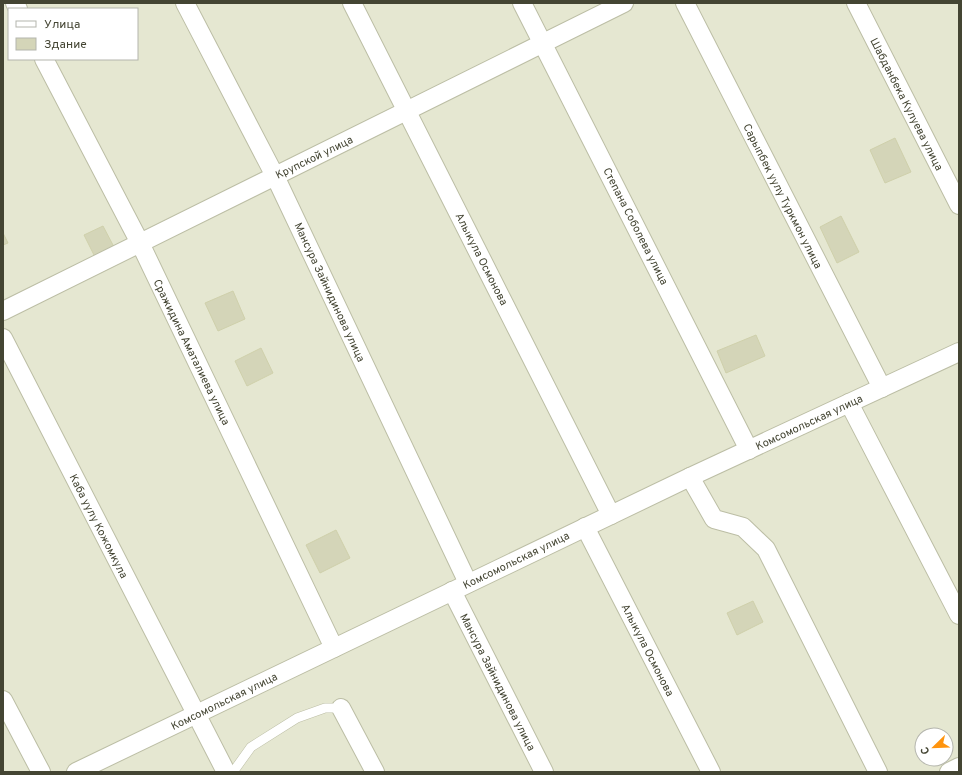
<svg xmlns="http://www.w3.org/2000/svg" width="962" height="775" font-family="Overpass,sans-serif">
  <style>
    .residential { fill: #e5e7d1; fill-rule: evenodd }
    .building { fill: #d4d5b8; stroke: #cfd0ab }
    .lines { fill: none; stroke-linecap: round; stroke-linejoin: round }
    .service-casing { stroke: #bcbea5; stroke-width: 10 }
    .minor-casing { stroke: #bcbea5; stroke-width: 20 }
    .service { stroke: #fff; stroke-width: 9 }
    .minor { stroke: #fff; stroke-width: 18 }
    .labels { text-anchor: middle; stroke-width: 3; stroke-linejoin: round; paint-order: stroke }
    .street-label { font-size: 11px; fill: #444533; stroke: #fff }
  </style>
  <rect width="100%" height="100%" fill="#f1f3e3"/>
  <path class="residential" d="M3,3h956v769h-956zM9,9h128v50h-128zM922,735h24v24h-24z"/>
  <g class="building">
    <path d="M895,138l16,34 -26,11 -15,-33z"/>
    <path d="M841,216l18,36 -22,11 -17,-36z"/>
    <path d="M103,226l11,21 -19,10 -11,-22z"/>
    <path d="M3,233l5,10 -5,2z"/>
    <path d="M233,291l12,28 -27,12 -13,-28z"/>
    <path d="M756,335l9,21 -39,17 -9,-22z"/>
    <path d="M261,348l12,25 -26,13 -12,-25z"/>
    <path d="M336,530l14,28 -30,15 -14,-28z"/>
    <path d="M753,601l10,21 -26,13 -10,-22z"/>
  </g>
  <g class="lines">
    <defs>
      <path id="service" d="M233,772l18,-25 46,-29 28,-10h16"/>
      <g id="minor">
        <path d="M15,3l3,6"/>
        <path d="M185,3l90,173 193,407"/>
        <path d="M352,3l259,512"/>
        <path d="M522,3l227,447"/>
        <path d="M685,3l197,385"/>
        <path d="M856,3l103,202"/>
        <path d="M44,59l96,184 194,405"/>
        <path d="M3,311l621,-308"/>
        <path d="M3,338l223,434"/>
        <path d="M849,403l110,212"/>
        <path d="M690,477l24,42 29,8 23,22 112,223"/>
        <path d="M585,527l126,245"/>
        <path d="M452,591l92,181"/>
        <path d="M3,700l38,72"/>
        <path d="M341,708l34,64"/>
        <path d="M76,772l614,-295 269,-125"/>
        <path d="M949,772l10,-5"/>
      </g>
    </defs>
    <use href="#service" class="service-casing"/>
    <use href="#minor" class="minor-casing"/>
    <use href="#service" class="service"/>
    <use href="#minor" class="minor"/>
  </g>
  <g class="labels">
    <g class="street-label">
      <text transform="translate(907 104) rotate(63)" y="4">Шабданбека Кулуева улица</text>
      <text transform="translate(314 157) rotate(-26)" y="4">Крупской улица</text>
      <text transform="translate(783 196) rotate(63)" y="4">Сарыпбек уулу Туркмон улица</text>
      <text transform="translate(636 226) rotate(63)" y="4">Степана Соболева улица</text>
      <text transform="translate(482 259) rotate(63)" y="4">Алыкула Осмонова</text>
      <text transform="translate(330 292) rotate(65)" y="4">Мансура Зайнидинова улица</text>
      <text transform="translate(192 352) rotate(64)" y="4">Сражидина Аматалиева улица</text>
      <text transform="translate(809 422) rotate(-25)" y="4">Комсомольская улица</text>
      <text transform="translate(99 526) rotate(63)" y="4">Каба уулу Кожомкула</text>
      <text transform="translate(516 560) rotate(-26)" y="4">Комсомольская улица</text>
      <text transform="translate(648 650) rotate(63)" y="4">Алыкула Осмонова</text>
      <text transform="translate(498 682) rotate(63)" y="4">Мансура Зайнидинова улица</text>
      <text transform="translate(224 701) rotate(-26)" y="4">Комсомольская улица</text>
    </g>
  </g>
  <rect width="962" height="775" fill="none" stroke="#444533" stroke-width="8"/>
  <rect x="8" y="8" width="130" height="52" fill="#ffffff" stroke="#b4b5ad"/>
  <rect x="16" y="21" width="20" height="6" fill="#ffffff" stroke="#b4b5ad"/>
  <text x="44" y="28" font-size="12" fill="#444533">Улица</text>
  <rect x="16" y="38" width="20" height="12" fill="#d4d5b8" stroke="#b4b5ad"/>
  <text x="44" y="48" font-size="12" fill="#444533">Здание</text>
  <g transform="translate(934 747) rotate(247)"><circle r="19" fill="#ffffff" stroke="#b4b5ad"/>
  <path d="M0-3L7 15L0 10L-7 15Z" fill="#ff940e"/>
  <text y="-6" font-size="11" font-weight="bold" text-anchor="middle" fill="#444533">С</text>
  </g>
</svg>
